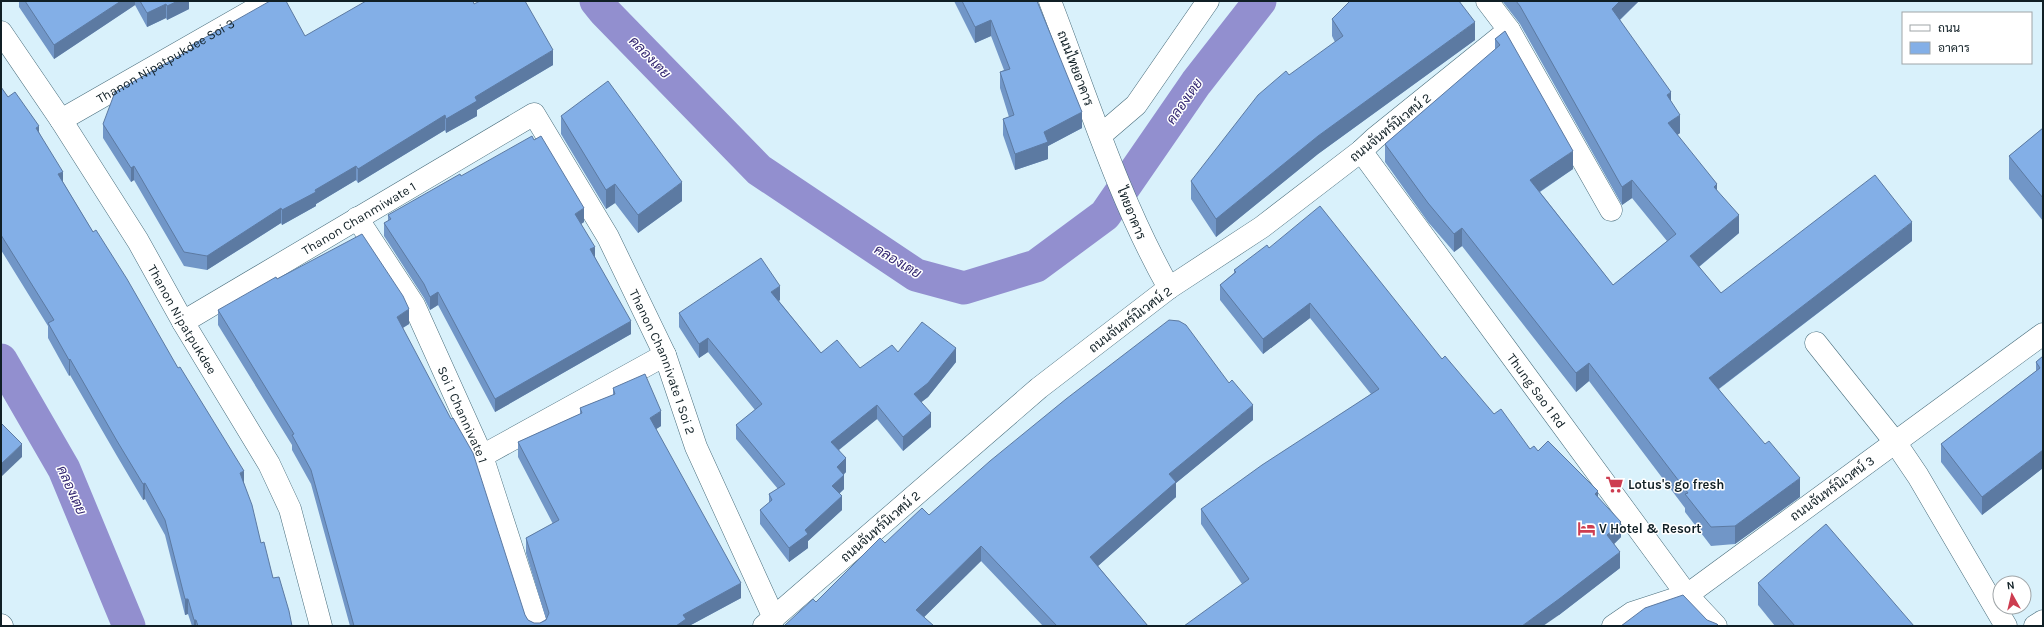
<svg xmlns="http://www.w3.org/2000/svg" width="2044" height="627" font-family="Karla,Sarabun,sans-serif">
  <style>
    .lines { fill: none; stroke-linecap: round; stroke-linejoin: round }
    .canal { stroke: #928fcf; stroke-width: 33 }
    .street-casing { stroke: #496e7d; stroke-width: 23 }
    .secondary-casing { stroke: #496e7d; stroke-width: 23 }
    .street { stroke: #fff; stroke-width: 22 }
    .secondary { stroke: #fff; stroke-width: 22 }
    .wall { fill: #7196c7 }
    .shaded-wall { fill: #5c7aa2 }
    .building { fill: #83afe7; stroke: #5c7aa2 }
    .labels { text-anchor: middle; stroke-width: 3; stroke-linejoin: round; paint-order: stroke }
    .street-label { font-size: 13px; fill: #101f25; stroke: #fff }
    .poi-label { font-size: 13px; font-weight: bold; fill: #101f25; stroke: #fff; text-anchor: start }
    .water-label { font-size: 14px; font-style: italic; fill: #332671; stroke: #fff }
  </style>
  <rect width="100%" height="100%" fill="#d9f1fb"/>
  <g class="lines">
    <g class="canal">
      <path d="M596,1l8,10 155,159 157,105 48,13 72,-22 69,-51 91,-132 64,-82"/>
      <path d="M1,360l63,109 65,157"/>
    </g>
    <defs>
      <g id="street">
        <path d="M1050,1c37,96 68,197 119,287"/>
        <path d="M1487,1l22,29 102,180"/>
        <path id="s1" d="M61,120l208,-119"/>
        <path d="M1101,135l35,-30 72,-104"/>
        <path id="s2" d="M1361,151l326,444 29,31"/>
        <path id="s3" d="M357,218l57,87 68,151 55,170"/>
        <path id="s4" d="M183,322l351,-208 74,123 57,118 31,92 78,171"/>
        <path d="M1816,343l79,99 23,34 88,150"/>
        <path d="M482,456l183,-101"/>
        <path d="M1,625l1,1"/>
        <path d="M764,626l275,-238 130,-100 93,-61 99,-76 14,-13 134,-108"/>
        <path d="M1613,626l19,-13 55,-18 356,-261"/>
        <path d="M2035,626l8,-5"/>
      </g>
      <g id="secondary">
        <path id="s5" d="M1,32l60,88 77,121 45,81 86,142 21,45 31,117"/>
      </g>
    </defs>
    <use href="#street" class="street-casing"/>
    <use href="#secondary" class="secondary-casing"/>
    <use href="#street" class="street"/>
    <use href="#secondary" class="secondary"/>
  </g>
  <g class="wall">
    <path d="M19,1h172l-2,1v7l-22,11 -1,-2 -19,9 -12,-22 -81,54 -35,-52z"/>
    <path d="M954,1h83l45,127 -34,18v13l-33,11 -12,-35v-16l6,-2 -9,-29v-16l4,-2 -13,-34 -16,7z"/>
    <path d="M1503,1h136l-19,19 51,81 9,32 -3,2 40,55 22,43 -40,34 22,26 191,-52 -193,148 81,108 -65,47 -24,2 -26,-34v-4l-96,-127 -13,11 -114,-146 -8,6 -26,-30 -43,-60v-18l110,-94v-11l10,-8 68,138 -33,23 73,93 54,-44 -35,-43 -10,7 -102,-181 -17,-22z"/>
    <path d="M474,4l79,61 -76,45v6l-31,17 -1,-3 -87,53 -2,-3 -40,24v2l-34,19 -1,-2 -74,47 -23,-4 -50,-86 -3,2 -28,-44v-14l89,-75v-4l113,-9z"/>
    <path d="M1332,19l143,21 -157,114 -102,83 -25,-38v-18l144,-139 -3,-6z"/>
    <path d="M1,87l7,10 31,35 24,50 181,301 17,60 12,35 19,48h-100l-4,-12 -3,1 -20,-80 -20,-36 -2,1 -26,-44 -47,-81 -1,1 -21,-38v-12l-47,-76z"/>
    <path d="M561,116l121,85 -44,32 -23,-30 -9,6 -45,-75z"/>
    <path d="M2043,128v93l-34,-42v-23z"/>
    <path d="M461,176l123,46 -3,2 14,33 36,77 -136,78 -57,-107 -8,5 -6,-12 -40,-62v-13l4,-2v-6z"/>
    <path d="M1269,248l173,111 52,55 36,35 8,2 60,46 23,40 -7,7 6,24 -61,47 -317,-31 -41,-60v-15l170,-115 -61,-76 -47,36 -43,-54v-15l14,-12v-3z"/>
    <path d="M780,300l-1,1 42,52 39,15 38,-16 58,10 -28,35 -7,5 10,25 -28,24 -26,-32 -38,31 7,22 -2,2v15l-5,5 3,16 -34,31v7l-19,14 -29,-38v-14l9,-7v-9l9,-5 -42,-50v-14l19,-15 -47,-58 -9,6 -20,-31v-14z"/>
    <path d="M218,310l191,14 -6,4 122,287 3,5 6,3h6l6,-4 -20,-66v-15l27,-14 -35,-67v-15l62,-28v-6l33,-13v-7l48,38 -5,3 85,169 -52,28h-339l-39,-142 -19,-34v-5l-74,-120z"/>
    <path d="M2043,356v112l-61,47 -41,-53v-18l95,-73v-9z"/>
    <path d="M1253,420l-77,63v14l-78,69 50,60h-105l-62,-65 -57,56 -108,-15 69,-59 44,-28z"/>
    <path d="M1758,583l156,43h-139l-17,-21z"/>
  </g>
  <g class="shaded-wall">
    <path d="M121,1h14v4l-81,54v-14z"/>
    <path d="M178,1h13l-2,1v7l-22,11v-14z"/>
    <path d="M1620,1h19l-27,26v-18z"/>
    <path d="M166,4v14l-19,9v-14z"/>
    <path d="M991,20v16l-16,7v-16z"/>
    <path d="M1475,22v18l-157,114 -102,83v-18l102,-83z"/>
    <path d="M553,50v15l-76,45v6l-31,17v-14l29,-22z"/>
    <path d="M1671,92v18l-4,-15z"/>
    <path d="M1082,112v16l-34,18v13l-33,11v-16l29,-22z"/>
    <path d="M445,115v15l-87,53v-14z"/>
    <path d="M1680,115v18l-12,9v-19z"/>
    <path d="M39,126v15l-3,-13z"/>
    <path d="M1573,151v18l-43,29v-18z"/>
    <path d="M134,166v14l-3,2v-14z"/>
    <path d="M356,166v14l-40,24v2l-34,19v-15l33,-20z"/>
    <path d="M63,172v15l-5,-13z"/>
    <path d="M1632,180v18l-10,7v-18z"/>
    <path d="M682,182v19l-44,32v-18z"/>
    <path d="M615,184v19l-9,6v-19z"/>
    <path d="M1717,184v18l-3,-15z"/>
    <path d="M281,208v15l-74,47v-14z"/>
    <path d="M584,208v14l-9,6v-14z"/>
    <path d="M1739,215v18l-49,41v-18z"/>
    <path d="M1912,222v19l-203,155v-18z"/>
    <path d="M1462,228v18l-8,6v-18z"/>
    <path d="M595,247v13l-5,-11z"/>
    <path d="M780,286v14l-9,6v-14z"/>
    <path d="M438,292v13l-8,5v-13z"/>
    <path d="M1310,303v15l-47,36v-15z"/>
    <path d="M409,309v15l-12,7v-14z"/>
    <path d="M631,321v13l-136,78v-13z"/>
    <path d="M708,338v14l-9,6v-14z"/>
    <path d="M956,348v14l-28,35 -14,11v-14z"/>
    <path d="M70,359v16l-1,1v-16z"/>
    <path d="M1589,363v18l-13,11v-19z"/>
    <path d="M877,405v14l-46,37v-14z"/>
    <path d="M1253,405v15l-77,63v14l-86,76v-16l79,-83z"/>
    <path d="M661,411v15l-11,7v-15z"/>
    <path d="M931,413v14l-28,24v-14z"/>
    <path d="M22,444v13l-21,20v-13z"/>
    <path d="M2043,450v18l-61,47v-18z"/>
    <path d="M846,458v14l-9,9v-14z"/>
    <path d="M244,471v15l-4,-13z"/>
    <path d="M844,475v14l-12,11v-14z"/>
    <path d="M1800,478v19l-65,47v-18z"/>
    <path d="M145,483v16l-2,1v-16z"/>
    <path d="M1598,491v15l-3,-12z"/>
    <path d="M842,496v14l-34,31v7l-19,14v-14l16,-18z"/>
    <path d="M1621,522v15l-14,14v-16z"/>
    <path d="M981,546v15l-65,64v-15z"/>
    <path d="M1620,552v16l-61,47 -16,11h-21z"/>
    <path d="M741,583v15l-52,28h-13l7,-11z"/>
    <path d="M185,599h3v15l-3,1z"/>
    <rect x="194" y="620" width="2" height="6"/>
  </g>
  <g class="building">
    <path d="M25,1h96l-67,44z"/>
    <path d="M140,1h38l-11,5 -1,-2 -19,9z"/>
    <path d="M270,1h16l19,35 61,-35h107l1,3 6,-3h45l28,49 -78,47 2,4 -31,18 -1,-4 -87,54 -2,-3 -41,24 1,2 -34,18 -1,-2 -74,48 -23,-4 -50,-86 -3,2 -28,-44 12,-32 78,-44 -1,-3z"/>
    <path d="M962,1h75l45,111 -38,20 4,10 -33,12 -12,-35 11,-4 -14,-43 10,-3 -19,-49 -16,7z"/>
    <path d="M1350,1h109l16,21 -157,114 -102,83 -25,-38 67,-86 28,-24 3,4 54,-39 -11,-17z"/>
    <path d="M1516,1h104l-8,8 59,83 -4,3 13,20 -12,8 49,61 -3,3 25,28 -49,41 31,37 154,-118 37,47 -203,156 56,66 4,-3 31,37 -65,48 -24,1 -26,-33 3,-1 -99,-130 -13,10 -114,-145 -8,6 -26,-31 -43,-59 115,-99 -5,-6 10,-8 68,120 -43,29 83,105 63,-51 -44,-54 -10,7 -102,-181z"/>
    <path d="M608,81l74,101 -44,33 -23,-31 -9,6 -45,-74z"/>
    <path d="M1,87l7,10 7,-5 24,34 -3,2 27,44 -5,2 35,58 3,-2 31,49 51,89 2,-1 64,104 -4,2 12,32 9,38 3,-1 9,36 6,-1 10,34 3,15h-94l-2,-6h-2l-6,-21h-3l-20,-79 -20,-37 -2,1 -26,-43 -47,-82 -1,1 -21,-37 6,-3 -53,-85z"/>
    <path d="M2043,128v70l-34,-42z"/>
    <path d="M532,136l2,4 7,-4 43,72 -9,6 20,33 -5,2 41,72 -136,78 -57,-107 -8,5 -6,-13 -40,-61 7,-4 -3,-4 72,-41 1,2z"/>
    <path d="M1320,206l122,153 3,-3 49,58 7,-5 29,40 4,-3 4,5 10,-10 50,50 -3,3 26,28 -14,13 13,17 -61,47 -37,27h-338l65,-47 -48,-70 61,-44 117,-76 -69,-86 -47,36 -43,-54 16,-13 -2,-2 33,-25 2,3z"/>
    <path d="M362,234l41,62 6,13 -12,8 54,102 2,-1 20,35 52,162 3,5 6,3h6l6,-3 3,-7 -23,-75 33,-18 -41,-78 64,-29 -2,-5 35,-14 -2,-6 32,-14 16,37 -11,7 91,165 -58,32 3,4 -10,7h-322l-43,-156 -19,-35 2,-1 -76,-124 58,-33 1,2z"/>
    <path d="M761,258l19,28 -9,6 50,61 16,-13 23,28 32,-23 6,7 24,-30 34,26 -28,35 -14,11 17,19 -28,24 -26,-32 -46,37 15,16 -9,9 7,8 -12,11 10,10 -37,34 3,4 -19,14 -29,-38 12,-10 -3,-6 16,-10 -49,-59 26,-21 -54,-66 -9,6 -20,-31z"/>
    <path d="M1169,320l10,1 7,4 43,58 3,-3 21,25 -84,69 7,8 -86,75 58,69h-91l-76,-80 -65,64 18,16h-150l29,-27 3,3 64,-64 5,5 37,-35 7,7 61,-54 76,-62z"/>
    <path d="M2043,356v94l-61,47 -41,-53 99,-76 -4,-6z"/>
    <path d="M1,423l21,21 -21,20z"/>
    <path d="M1826,524l88,102h-119l-37,-43z"/>
    <path d="M1683,595l24,25 10,4 2,2h-98l24,-18z"/>
  </g>
  <defs>
    <symbol id="supermarket-bare" viewBox="-9 -9 18 18"><path d="M-6-5.5h2.5l.6 2H6L4.5 2H-2.5L-4.4-4H-6ZM-1.5 3.2a1.3 1.3 0 1 0 .1 0ZM3 3.2a1.3 1.3 0 1 0 .1 0Z" fill="#cd3d50" stroke="#fff" stroke-width="2.5" paint-order="stroke"/></symbol>
    <symbol id="hotel-bare" viewBox="-9 -9 18 18"><path d="M-6-4.5h1.5V1H6V5H4.5V3h-9V5H-6ZM-4 0a1.8 1.8 0 1 1 3.6 0ZM.5 0V-2.5h3Q6-2.5 6 0Z" fill="#cd3d50" stroke="#fff" stroke-width="2.5" paint-order="stroke"/></symbol>
  </defs>
  <g fill-rule="evenodd">
    <use href="#supermarket-bare" x="1602" y="472" width="25" height="25"/>
    <use href="#hotel-bare" x="1574" y="516" width="25" height="25"/>
  </g>
  <g class="labels">
    <g class="street-label">
      <text dy="5" stroke="none"><textPath href="#s1" startOffset="120">Thanon Nipatpukdee Soi 3</textPath></text>
      <text transform="translate(1076 68) rotate(69)" y="5">ถนนไทยอาคาร</text>
      <text transform="translate(1390 127) rotate(-39)" y="5">ถนนจันทร์นิเวศน์ 2</text>
      <text transform="translate(1132 213) rotate(68)" y="5">ไทยอาคาร</text>
      <text dy="5" stroke="none"><textPath href="#s4" startOffset="204">Thanon Chanmiwate 1</textPath></text>
      <text dy="5" stroke="none"><textPath href="#s5" startOffset="340">Thanon Nipatpukdee</textPath></text>
      <text transform="translate(1130 319) rotate(-37)" y="5">ถนนจันทร์นิเวศน์ 2</text>
      <text dy="5" stroke="none"><textPath href="#s4" startOffset="688">Thanon Channivate 1 Soi 2</textPath></text>
      <text dy="5" stroke="none"><textPath href="#s2" startOffset="297">Thung Sao 1 Rd</textPath></text>
      <text dy="5" stroke="none"><textPath href="#s3" startOffset="224">Soi 1 Channivate 1</textPath></text>
      <text transform="translate(1832 488) rotate(-36)" y="5">ถนนจันทร์นิเวศน์ 3</text>
      <text transform="translate(880 526) rotate(-41)" y="5">ถนนจันทร์นิเวศน์ 2</text>
    </g>
    <g class="poi-label">
      <text x="1628" y="489">Lotus's go fresh</text>
      <text x="1599" y="533">V Hotel &amp; Resort</text>
    </g>
    <g class="water-label">
      <text transform="translate(650 57) rotate(46)" y="5">คลองเตย</text>
      <text transform="translate(1184 101) rotate(-55)" y="5">คลองเตย</text>
      <text transform="translate(898 261) rotate(31)" y="5">คลองเตย</text>
      <text transform="translate(72 490) rotate(66)" y="5">คลองเตย</text>
    </g>
  </g>
  <rect width="2044" height="627" fill="none" stroke="#101f25" stroke-width="4"/>
  <rect x="1902" y="12" width="130" height="52" fill="#ffffff" stroke="#9fa5a8"/>
  <rect x="1910" y="25" width="20" height="6" fill="#ffffff" stroke="#9fa5a8"/>
  <text x="1938" y="32" font-size="12" fill="#101f25">ถนน</text>
  <rect x="1910" y="42" width="20" height="12" fill="#83afe7" stroke="#9fa5a8"/>
  <text x="1938" y="52" font-size="12" fill="#101f25">อาคาร</text>
  <g transform="translate(2012 595) rotate(352)"><circle r="19" fill="#ffffff" stroke="#9fa5a8"/>
  <path d="M0-3L7 15L0 10L-7 15Z" fill="#cd3d50"/>
  <text y="-6" font-size="11" font-weight="bold" text-anchor="middle" fill="#101f25">N</text>
  </g>
</svg>
